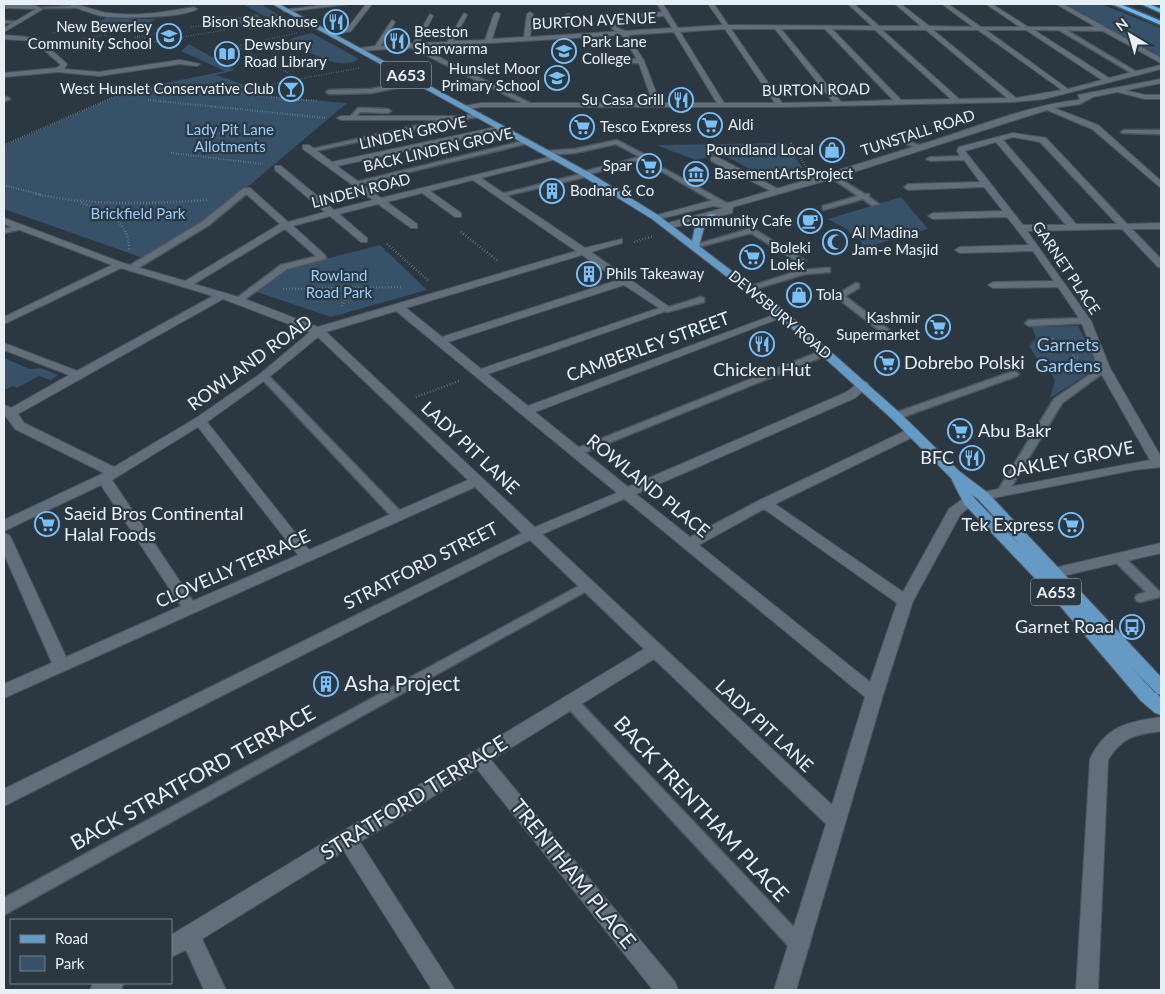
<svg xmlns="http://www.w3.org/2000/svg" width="1165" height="994" font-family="Lato,sans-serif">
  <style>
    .green { fill: #365168 }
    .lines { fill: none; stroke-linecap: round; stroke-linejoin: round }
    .service-casing { stroke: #4b555d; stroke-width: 3 }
    .pedestrian-casing { stroke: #4b555d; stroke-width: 2 }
    .minor-casing { stroke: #4b555d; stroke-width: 2 }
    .tertiary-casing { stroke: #4b555d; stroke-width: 2 }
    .primary-casing { stroke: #4b555d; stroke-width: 2 }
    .motorway-casing { stroke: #4b555d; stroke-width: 3 }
    .path-far2 { stroke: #8b959d; stroke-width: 1; stroke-dasharray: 0.5 2; stroke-linecap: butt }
    .path-far1 { stroke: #8b959d; stroke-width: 2; stroke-dasharray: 0.5 2; stroke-linecap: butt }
    .path { stroke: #8b959d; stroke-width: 2.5; stroke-dasharray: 0.5 2.5; stroke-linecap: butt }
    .service { fill: #626f7a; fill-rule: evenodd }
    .pedestrian { fill: #626f7a; fill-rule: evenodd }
    .minor { fill: #626f7a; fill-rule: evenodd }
    .tertiary { fill: #626f7a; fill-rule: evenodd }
    .primary { fill: #649ac4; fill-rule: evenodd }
    .motorway { fill: #65b6f6; fill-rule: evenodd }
    .labels { text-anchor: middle; stroke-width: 4.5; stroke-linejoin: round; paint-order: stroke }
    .far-street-label { font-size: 15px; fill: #e7eff5; stroke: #2b3842 }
    .far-poi-label { font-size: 15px; fill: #e7eff5; stroke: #2b3842; text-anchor: start }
    .far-park-label { font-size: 15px; fill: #97cdfb; stroke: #2b3842 }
    .shield { fill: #2b3842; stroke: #afb8bf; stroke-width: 1 }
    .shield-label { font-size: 16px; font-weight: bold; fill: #e7eff5 }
    .park-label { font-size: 18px; fill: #97cdfb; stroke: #2b3842 }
    .street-label { font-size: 18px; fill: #e7eff5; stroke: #2b3842 }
    .poi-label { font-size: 18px; fill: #e7eff5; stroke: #2b3842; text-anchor: start }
    .near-poi-label { font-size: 21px; fill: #e7eff5; stroke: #2b3842; text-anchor: start }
    .near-street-label { font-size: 21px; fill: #e7eff5; stroke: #2b3842 }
  </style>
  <rect width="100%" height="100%" fill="#2b3842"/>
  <g class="green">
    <path d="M243,4h18l34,21 -12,2z"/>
    <path d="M1064,4h37l60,24v31z"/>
    <path d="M256,14l21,12 -27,4 -20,-12z"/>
    <path d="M106,18l50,1 -13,8 -50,-2z"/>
    <path d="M312,33l47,26c-20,14 -52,-9 -71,-18l7,-4z"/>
    <path d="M189,44l46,26 -19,5 38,13 8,8 85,7 -97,82 -48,37 -59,36 -139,-49v-63l131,-58 51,3 -40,-4 79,-16 -44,-20z"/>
    <path d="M785,143l18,25 -17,4 -16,8 -48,-26 -27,6c-14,-7 -25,-8 -38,-15z"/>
    <path d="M901,197l27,32 -64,19 -8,-15h-7l-1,-3 -20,-11z"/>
    <path d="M380,245l47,45 -96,27 -77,-26 32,-22z"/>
    <path d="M1078,326l22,40 -50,32 5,-17 -5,-10h-5l-16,-25 7,-8 -4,-11z"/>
    <path d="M4,358l26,11 11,-1 17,7 -7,5 -12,-4 -22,12 -4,-2 -9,4z"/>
  </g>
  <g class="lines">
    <defs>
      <g id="service">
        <path d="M74,4h5l-6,4h-35l34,-2z"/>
        <path d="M603,17h4l12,12 6,2v2l-10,-2z"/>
        <path d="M4,21l16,1 -16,1z"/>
        <path d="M1059,28h4l77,46 -5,1 -76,-45z"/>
        <path d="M408,42l124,62 1,1 -5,1 -122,-61z"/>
        <path d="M611,60l30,-1 3,2 -3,2h-32z"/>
        <path d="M419,80l2,3 -50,10 -42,1 -3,-2 3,-2 42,-1z"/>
        <path d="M4,98l3,-1 3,2 -6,3z"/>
        <path d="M358,108l30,1 3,2 -3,2 -28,-1 -6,7h-4v-2z"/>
        <path d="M459,116l3,2 -1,1 -150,33 -3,-2z"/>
        <path d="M1124,130h37v4l-39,-1 -1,-1z"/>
        <path d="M889,136h4l31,11 -3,2 -32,-11z"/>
        <path d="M527,140l2,1v2l-174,42 -3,-2z"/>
        <path d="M617,140l32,17 -59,17 -1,2 -88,21 -4,-2 84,-21 1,-2 58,-15 -24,-13 -41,9 -28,2 -3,-2 3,-2 28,-2z"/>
        <path d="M661,169h4l67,37 -7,2 -64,-37z"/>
        <path d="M832,174l33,20h4v3l10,7 -7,2 -9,-7 -40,11v-4l35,-10 -28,-19 -1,-1z"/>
        <path d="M244,188l7,2 -42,35 -74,45h-6v-4l74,-45z"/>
        <path d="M19,225l4,2 -1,2 -18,4v-4z"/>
        <path d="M752,228l54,33 -7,2 -48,-30 -56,15 -4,-2z"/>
        <path d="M322,255l4,2 -1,2 -38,10 -46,33 -3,1 -4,-3 47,-35z"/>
        <path d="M827,268h3v4l-25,2 -56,17 -4,-3 56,-18z"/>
        <path d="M856,283l3,1v4l-14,8 51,39v4h-6l-55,-43z"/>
        <path d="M701,297l3,1v4l-37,10 -4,-3z"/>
        <path d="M1086,318l4,3 -1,2 -60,3 -4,-3 4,-3z"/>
        <path d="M826,349l5,3 -2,2 -248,100h-8l-1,-2 1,-2z"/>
        <path d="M1104,365l5,3 -2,2 -45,33 -55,91h-8l-2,-2 57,-93z"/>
        <path d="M1014,371l5,3 -2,2 -117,42h-8l-1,-2 1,-2z"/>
        <path d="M264,373l3,1 135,139 2,3 -2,3h-8l-133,-141 -2,-2z"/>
        <path d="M1118,554l4,1 37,36 2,3 -2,3 -18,5 -4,-1 -2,-3 2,-3 9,-3 -32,-31 -2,-3z"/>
        <path d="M588,581l4,1 2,3 -2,3 -588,327v-17z"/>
        <path d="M571,696l5,2 230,242 3,6 -3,6 -6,2 -6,-2 -228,-246 -2,-4 2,-4z"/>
      </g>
      <g id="pedestrian">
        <path d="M71,5c14,-1 24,7 38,8 28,4 57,-1 85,-6l3,2c-17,9 -68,9 -89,8 -12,-1 -25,-8 -37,-10z"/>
        <path d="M626,489l7,4 -2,3 -93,40 -5,2 -7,-5 2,-3z"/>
      </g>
      <g id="minor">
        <path d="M4,4h28l11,5 -39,23v-4l32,-19 -32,-1z"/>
        <path d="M332,4h17l-64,8 -3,-2z"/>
        <path d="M366,4h6l-21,27 -22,5v-2l18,-5z"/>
        <path d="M657,4h6l15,24 45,-3 -15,-21h6l14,21 144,1 -24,-22h6l25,22h42l-26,-22h6l28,22 44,1 -31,-23h6l33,23h39l-34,-23h6l36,23h68l-40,-23h7l98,54v5l-58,-32 -69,-1 75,48 52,-13v4l-117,30 -30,3 -234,5h-299l-17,3v-4l17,-3h172l-15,-42 -16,-26 -265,16 -3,-2 21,-3 17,-26 3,2 -14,24 32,-2 17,-30 3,2 -14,27 28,-1 17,-29 3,2 -14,26 32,-1 9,-26 3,-2 3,2 -8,25 32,-2 3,-23 3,-2 3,2 -3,23 142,-9 -8,-12 -41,2 -3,-2 42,-4zM725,29l50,74h-51l-44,-71zM731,29h44l58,73 -51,1zM781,29h44l68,71 -52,2zM832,29l43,1 76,69 -50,1zM882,30h44l81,68 -48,1zM933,30h45l84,60 -46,8zM986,30h40l76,50 -34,9zM674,32l43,71h-57l-16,-42 -16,-26z"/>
        <path d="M566,14h4l7,14h-4z"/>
        <path d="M4,35l34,3 29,26 -3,5 35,3 81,-12 20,4 -3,2 -17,-2 -81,12 -41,-4 -54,5v-4l52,-5 5,-3 -27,-24 -30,-2z"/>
        <path d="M1116,88l29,7h16v4h-16l-31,-8z"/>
        <path d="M478,113h3v4l-22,3h-118l-4,-2 4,-2h118z"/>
        <path d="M501,126h3v4l-167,36 44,32 176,-43v4l-76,19 104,70 37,-9v4l-31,9 81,57 -184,65 40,32 251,-93 4,-1 5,3 -253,97 93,75 219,-95 12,-10h8l2,3 -14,13 -219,96 54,43 70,-37 149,-71h8l2,3 -2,3 -142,69 128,88 46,-83 15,-11h10l2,3 -16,14 -47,86 -30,94 -87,295h-22l52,-166 -172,-165 -163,101 184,222 3,8h-25l-176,-221 -117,73 95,148h-23l-88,-139 -142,88 24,51h-22l-18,-40 -15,7v-22l473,-286 -114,-109 -526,266v-17l518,-256 -47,-46 -471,211v-14l48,-21 -48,-109v-21l5,2 2,3 55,119 115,-51 -80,-121 -97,46v-11l100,-47 -89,-44 -11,-15v-9l7,3 58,-33 -65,-25v-7l73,28 136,-75 -92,-28 -117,56v-7l108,-52 -108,-41v-6l119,45 62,18 95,-57 -36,-32v-4h6l38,34 37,-10 -50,-42v-4h6l53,44 39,-10 -70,-51v-4h6l23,17zM473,180l103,71 -258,76 -76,-29 -48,-14 91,-55 34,30h6v-4l-32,-29 37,-10 31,26h6v-4l-28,-24 39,-10 33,24h6v-4l-30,-22 35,-9 33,24h6v-4l-31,-22zM582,255l36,25 -176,57 -36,-29zM624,285l35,23 -178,61 -33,-27zM223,299l87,33 -50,42 -64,44 -82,49 -90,-44 -6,-9zM396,311l469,386 -33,108 -506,-473zM318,337l150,143 -159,70 -102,-128 61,-44zM198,427l100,128 -105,46 -81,-121zM764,509l133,94 -27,79 -171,-137z"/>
        <path d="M1013,133l33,5 81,86 34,-1v6h-29l29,30v9l-3,-1 -36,-38 -95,2 64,90 19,47 51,89v10l-27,3 -151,30 -7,-4 2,-3 172,-33 -52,-92 -17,-47 -23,-34 -65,1 -5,-3 5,-3 61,-1 -21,-30 -73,2 -5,-3 5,-3 69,-2 -22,-28 -74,2 -5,-3 5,-3 70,-2 -19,-24 -76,3 -4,-3 4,-3 72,-2 -16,-22 -34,1 -4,-2 4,-2 30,-1 -3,-5 2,-4zM1013,137l27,5 77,82h-41l-73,-84zM996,142l70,83h-43l-58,-74z"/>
        <path d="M711,157h6l65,34 -7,2 -64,-32z"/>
        <path d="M1161,543v10l-107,25 -5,-1 -3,-4 3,-4 5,-1z"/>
        <path d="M1161,717v14c-26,4 -38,5 -53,29l-10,230h-22l14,-231c16,-33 37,-37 71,-42z"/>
        <path d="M93,983h31l-3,7h-31z"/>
      </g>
      <path id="tertiary" d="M1161,79v4l-68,14 -13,7 -26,4 44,17 63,56v7l-69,-59 -45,-19 -212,68 -102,29 -1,6 -65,16 -5,-3 2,-2 60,-16 -11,-2 -58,14 -5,-3 63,-17 15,3c69,-20 138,-41 207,-63 47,-15 95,-35 143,-40l2,-1 -2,-4z"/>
      <path id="primary" d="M272,4h7l311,169 68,42 34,26 3,-14 14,-13h6v4l-11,10 -5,18 88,67 113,100 59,58 29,22 173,184v18l-6,-2 -24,-26 30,31v17l-6,-2 -14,-12 -92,-108 -85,-89 -13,-26 -59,-59 -113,-102 -127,-98 -68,-42zM972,495l6,4 44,48 -47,-48z"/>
      <g id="motorway">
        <path d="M1112,4h8l41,17v4z"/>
        <path d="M1141,4h8l12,5v4z"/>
      </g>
    </defs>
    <use href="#service" class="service-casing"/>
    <use href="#pedestrian" class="pedestrian-casing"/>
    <use href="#minor" class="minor-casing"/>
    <use href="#tertiary" class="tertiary-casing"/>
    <use href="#primary" class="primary-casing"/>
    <use href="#motorway" class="motorway-casing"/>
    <g class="path-far2">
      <path d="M214,17h22"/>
      <path d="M191,27l20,-3"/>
      <path d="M167,31l-33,6 13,6 78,-13 -8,-2 2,-3 -8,-1 -1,-4 5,-3"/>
      <path d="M53,33l36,-5"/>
      <path d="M102,33l6,4"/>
      <path d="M297,33l-61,13 66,34"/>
      <path d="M137,37l9,1 -3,5"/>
      <path d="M62,42l43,-7"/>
      <path d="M114,43l7,5"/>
      <path d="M73,52l44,-7"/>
      <path d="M129,86l4,1"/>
      <path d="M255,87l105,-19"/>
    </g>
    <g class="path-far1">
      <path d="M129,86l56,5 79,-6"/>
      <path d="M209,91l109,10"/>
      <path d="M148,100l178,18"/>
      <path d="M791,143l15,24"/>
      <path d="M4,145l130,-57"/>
      <path d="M171,153l92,11"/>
      <path d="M4,185l38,10"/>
    </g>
    <g class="path">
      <path d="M36,194c57,12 113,10 171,6"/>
      <path d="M81,203c26,8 48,17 48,47"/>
      <path d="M461,232l37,29"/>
      <path d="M634,242l20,-6"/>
      <path d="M387,244l42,37"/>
      <path d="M283,289l118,-2"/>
      <path d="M342,306l8,-18"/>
      <path d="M1053,338l1,7 17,5 3,7h6"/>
      <path d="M1074,362l7,3"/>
      <path d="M1073,370l-8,-4 1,-3 8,-1v-5"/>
      <path d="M416,397l43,-16"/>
    </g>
    <use href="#service" class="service"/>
    <use href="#pedestrian" class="pedestrian"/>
    <use href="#minor" class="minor"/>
    <use href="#tertiary" class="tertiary"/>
    <use href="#primary" class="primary"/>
    <use href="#motorway" class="motorway"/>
  </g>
  <defs>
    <symbol id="restaurant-ring" viewBox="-11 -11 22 22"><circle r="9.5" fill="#2b3842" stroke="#79bff8" stroke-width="1.5"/><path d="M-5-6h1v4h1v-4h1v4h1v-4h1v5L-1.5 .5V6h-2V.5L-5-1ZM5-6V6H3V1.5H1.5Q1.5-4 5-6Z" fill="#79bff8"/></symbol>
    <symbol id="school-ring" viewBox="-11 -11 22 22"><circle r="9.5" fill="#2b3842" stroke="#79bff8" stroke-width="1.5"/><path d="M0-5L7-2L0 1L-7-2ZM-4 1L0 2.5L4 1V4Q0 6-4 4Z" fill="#79bff8"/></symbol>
    <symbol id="university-ring" viewBox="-11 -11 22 22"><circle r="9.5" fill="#2b3842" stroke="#79bff8" stroke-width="1.5"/><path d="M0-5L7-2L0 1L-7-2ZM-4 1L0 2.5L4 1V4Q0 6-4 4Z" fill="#79bff8"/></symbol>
    <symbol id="library-ring" viewBox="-11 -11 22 22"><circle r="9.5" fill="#2b3842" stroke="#79bff8" stroke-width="1.5"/><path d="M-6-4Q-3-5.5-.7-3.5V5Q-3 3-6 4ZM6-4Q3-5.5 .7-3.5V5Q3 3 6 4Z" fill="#79bff8"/></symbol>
    <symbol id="bar-ring" viewBox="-11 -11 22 22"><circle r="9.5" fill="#2b3842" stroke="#79bff8" stroke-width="1.5"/><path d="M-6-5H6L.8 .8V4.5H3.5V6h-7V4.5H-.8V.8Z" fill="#79bff8"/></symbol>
    <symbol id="supermarket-ring" viewBox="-11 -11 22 22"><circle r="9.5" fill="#2b3842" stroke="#79bff8" stroke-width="1.5"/><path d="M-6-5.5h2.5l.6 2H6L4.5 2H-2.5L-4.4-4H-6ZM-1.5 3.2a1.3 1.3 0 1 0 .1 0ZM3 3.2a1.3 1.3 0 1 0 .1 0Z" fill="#79bff8"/></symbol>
    <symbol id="shop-ring" viewBox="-11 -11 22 22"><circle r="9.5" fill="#2b3842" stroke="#79bff8" stroke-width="1.5"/><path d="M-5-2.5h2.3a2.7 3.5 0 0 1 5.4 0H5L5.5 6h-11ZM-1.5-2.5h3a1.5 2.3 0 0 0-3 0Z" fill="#79bff8"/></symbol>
    <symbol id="museum-ring" viewBox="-11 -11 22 22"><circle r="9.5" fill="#2b3842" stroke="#79bff8" stroke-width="1.5"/><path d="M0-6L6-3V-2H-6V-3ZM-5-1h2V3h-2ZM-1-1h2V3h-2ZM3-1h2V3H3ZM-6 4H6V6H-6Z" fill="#79bff8"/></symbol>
    <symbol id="building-ring" viewBox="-11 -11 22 22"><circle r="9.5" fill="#2b3842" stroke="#79bff8" stroke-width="1.5"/><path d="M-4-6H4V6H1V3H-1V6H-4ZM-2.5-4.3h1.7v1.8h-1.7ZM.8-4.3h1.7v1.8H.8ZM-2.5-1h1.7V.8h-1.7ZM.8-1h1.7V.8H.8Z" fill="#79bff8"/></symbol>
    <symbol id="cafe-ring" viewBox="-11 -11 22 22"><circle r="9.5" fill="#2b3842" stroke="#79bff8" stroke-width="1.5"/><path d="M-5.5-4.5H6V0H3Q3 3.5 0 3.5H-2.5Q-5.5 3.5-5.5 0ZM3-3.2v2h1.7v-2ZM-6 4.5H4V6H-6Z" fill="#79bff8"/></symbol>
    <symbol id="mosque-ring" viewBox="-11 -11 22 22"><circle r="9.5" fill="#2b3842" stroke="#79bff8" stroke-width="1.5"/><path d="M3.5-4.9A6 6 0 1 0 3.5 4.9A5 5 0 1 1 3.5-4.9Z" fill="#79bff8"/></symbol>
    <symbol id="bus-ring" viewBox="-11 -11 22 22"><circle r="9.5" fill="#2b3842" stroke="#79bff8" stroke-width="1.5"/><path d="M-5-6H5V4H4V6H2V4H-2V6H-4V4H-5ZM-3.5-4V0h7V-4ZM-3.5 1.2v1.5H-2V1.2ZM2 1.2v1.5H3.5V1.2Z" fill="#79bff8"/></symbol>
  </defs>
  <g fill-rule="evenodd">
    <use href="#restaurant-ring" x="322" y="8" width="28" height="28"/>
    <use href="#school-ring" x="155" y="22" width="28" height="28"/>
    <use href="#restaurant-ring" x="383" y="27" width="28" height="28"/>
    <use href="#university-ring" x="550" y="37" width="28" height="28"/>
    <use href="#library-ring" x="213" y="40" width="28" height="28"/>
    <use href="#school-ring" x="543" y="64" width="28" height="28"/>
    <use href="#bar-ring" x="277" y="75" width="28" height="28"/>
    <use href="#restaurant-ring" x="667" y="86" width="28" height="28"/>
    <use href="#supermarket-ring" x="696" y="111" width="28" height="28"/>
    <use href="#supermarket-ring" x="568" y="113" width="28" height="28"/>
    <use href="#shop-ring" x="818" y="136" width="28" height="28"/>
    <use href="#supermarket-ring" x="635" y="152" width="28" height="28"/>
    <use href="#museum-ring" x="682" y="160" width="28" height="28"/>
    <use href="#building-ring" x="538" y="177" width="28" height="28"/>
    <use href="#cafe-ring" x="796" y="207" width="28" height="28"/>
    <use href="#mosque-ring" x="821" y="228" width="28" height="28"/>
    <use href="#supermarket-ring" x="738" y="243" width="28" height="28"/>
    <use href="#building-ring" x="575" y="260" width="28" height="28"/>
    <use href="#shop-ring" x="785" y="281" width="28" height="28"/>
    <use href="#supermarket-ring" x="924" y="313" width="28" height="28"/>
    <use href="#restaurant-ring" x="748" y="330" width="28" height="28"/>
    <use href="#supermarket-ring" x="873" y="349" width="28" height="28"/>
    <use href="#supermarket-ring" x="946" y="417" width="28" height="28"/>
    <use href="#restaurant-ring" x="958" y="444" width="28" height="28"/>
    <use href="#supermarket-ring" x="33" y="510" width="28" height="28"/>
    <use href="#supermarket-ring" x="1057" y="511" width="28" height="28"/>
    <use href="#bus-ring" x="1118" y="613" width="28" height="28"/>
    <use href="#building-ring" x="312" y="670" width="28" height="28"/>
  </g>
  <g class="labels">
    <g class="far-street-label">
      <text transform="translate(594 21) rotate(-3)" y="5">BURTON AVENUE</text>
      <text transform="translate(816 90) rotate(-1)" y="5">BURTON ROAD</text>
      <text transform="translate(413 133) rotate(-12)" y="5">LINDEN GROVE</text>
      <text transform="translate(918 133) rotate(-18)" y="5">TUNSTALL ROAD</text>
      <text transform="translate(438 150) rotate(-13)" y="5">BACK LINDEN GROVE</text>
      <text transform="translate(361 191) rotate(-14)" y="5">LINDEN ROAD</text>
      <text transform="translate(1066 268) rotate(56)" y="5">GARNET PLACE</text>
      <text transform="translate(780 315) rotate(40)" y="5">DEWSBURY ROAD</text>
    </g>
    <g class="far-poi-label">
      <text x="318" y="27" text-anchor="end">Bison Steakhouse</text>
      <text x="152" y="32" text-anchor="end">New Bewerley<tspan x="152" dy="17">Community School</tspan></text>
      <text x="414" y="37">Beeston<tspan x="414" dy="17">Sharwarma</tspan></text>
      <text x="582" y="47">Park Lane<tspan x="582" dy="17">College</tspan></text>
      <text x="244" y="50">Dewsbury<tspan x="244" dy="17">Road Library</tspan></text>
      <text x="540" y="74" text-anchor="end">Hunslet Moor<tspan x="540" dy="17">Primary School</tspan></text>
      <text x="274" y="94" text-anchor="end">West Hunslet Conservative Club</text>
      <text x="664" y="105" text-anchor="end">Su Casa Grill</text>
      <text x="728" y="130">Aldi</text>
      <text x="600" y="132">Tesco Express</text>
      <text x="814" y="155" text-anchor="end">Poundland Local</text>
      <text x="632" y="171" text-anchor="end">Spar</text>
      <text x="714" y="179">BasementArtsProject</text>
      <text x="570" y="196">Bodnar &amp; Co</text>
      <text x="792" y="226" text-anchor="end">Community Cafe</text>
      <text x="852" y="238">Al Madina<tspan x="852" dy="17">Jam-e Masjid</tspan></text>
      <text x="770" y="253">Boleki<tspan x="770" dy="17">Lolek</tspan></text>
      <text x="606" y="279">Phils Takeaway</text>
      <text x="816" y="300">Tola</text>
      <text x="920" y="323" text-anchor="end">Kashmir<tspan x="920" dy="17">Supermarket</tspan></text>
    </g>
    <g class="far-park-label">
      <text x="230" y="135">Lady Pit Lane<tspan x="230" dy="17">Allotments</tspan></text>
      <text x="138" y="219">Brickfield Park</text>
      <text x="339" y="281">Rowland<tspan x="339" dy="17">Road Park</tspan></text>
    </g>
    <g class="shield">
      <rect x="381" y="61.5" width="50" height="27" rx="4"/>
      <rect x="1031" y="578.5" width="50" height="27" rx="4"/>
    </g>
    <g class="shield-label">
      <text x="406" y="81">A653</text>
      <text x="1056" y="598">A653</text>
    </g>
    <g class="park-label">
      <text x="1068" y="351">Garnets<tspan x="1068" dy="21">Gardens</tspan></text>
    </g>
    <g class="street-label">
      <text transform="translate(648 347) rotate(-20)" y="6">CAMBERLEY STREET</text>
      <text transform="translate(250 363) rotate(-36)" y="6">ROWLAND ROAD</text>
      <text transform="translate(470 448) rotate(43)" y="6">LADY PIT LANE</text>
      <text transform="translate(1068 460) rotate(-11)" y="6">OAKLEY GROVE</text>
      <text transform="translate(648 486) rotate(39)" y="6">ROWLAND PLACE</text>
      <text transform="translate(421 566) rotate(-27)" y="6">STRATFORD STREET</text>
      <text transform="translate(233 569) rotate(-24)" y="6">CLOVELLY TERRACE</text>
      <text transform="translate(764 726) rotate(43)" y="6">LADY PIT LANE</text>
    </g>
    <g class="poi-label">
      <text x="904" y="369">Dobrebo Polski</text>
      <text x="762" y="376" text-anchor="middle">Chicken Hut</text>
      <text x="978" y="437">Abu Bakr</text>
      <text x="954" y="464" text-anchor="end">BFC</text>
      <text x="64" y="520">Saeid Bros Continental<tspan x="64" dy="21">Halal Foods</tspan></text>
      <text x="1054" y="531" text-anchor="end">Tek Express</text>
      <text x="1114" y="633" text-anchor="end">Garnet Road</text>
    </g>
    <g class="near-poi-label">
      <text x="344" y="691">Asha Project</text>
    </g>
    <g class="near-street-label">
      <text transform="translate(193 778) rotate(-29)" y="7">BACK STRATFORD TERRACE</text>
      <text transform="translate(414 798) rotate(-32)" y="7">STRATFORD TERRACE</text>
      <text transform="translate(701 809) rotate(47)" y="7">BACK TRENTHAM PLACE</text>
      <text transform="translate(573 874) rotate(51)" y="7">TRENTHAM PLACE</text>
    </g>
  </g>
  <rect width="1165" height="994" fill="none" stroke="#e7eff5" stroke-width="10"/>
  <rect x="10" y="919" width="162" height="65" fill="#2b3842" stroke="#76818a"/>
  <rect x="20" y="935" width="25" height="8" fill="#649ac4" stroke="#76818a"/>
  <text x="55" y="944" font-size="15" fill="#e7eff5">Road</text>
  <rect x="20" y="956" width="25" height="15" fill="#365168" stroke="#76818a"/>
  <text x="55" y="969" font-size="15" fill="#e7eff5">Park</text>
  <g transform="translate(1130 35) rotate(322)" stroke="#2b3842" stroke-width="4" paint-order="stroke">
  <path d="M0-4L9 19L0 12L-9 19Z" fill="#e7eff5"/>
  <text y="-8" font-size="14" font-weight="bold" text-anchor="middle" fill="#e7eff5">N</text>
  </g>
</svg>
